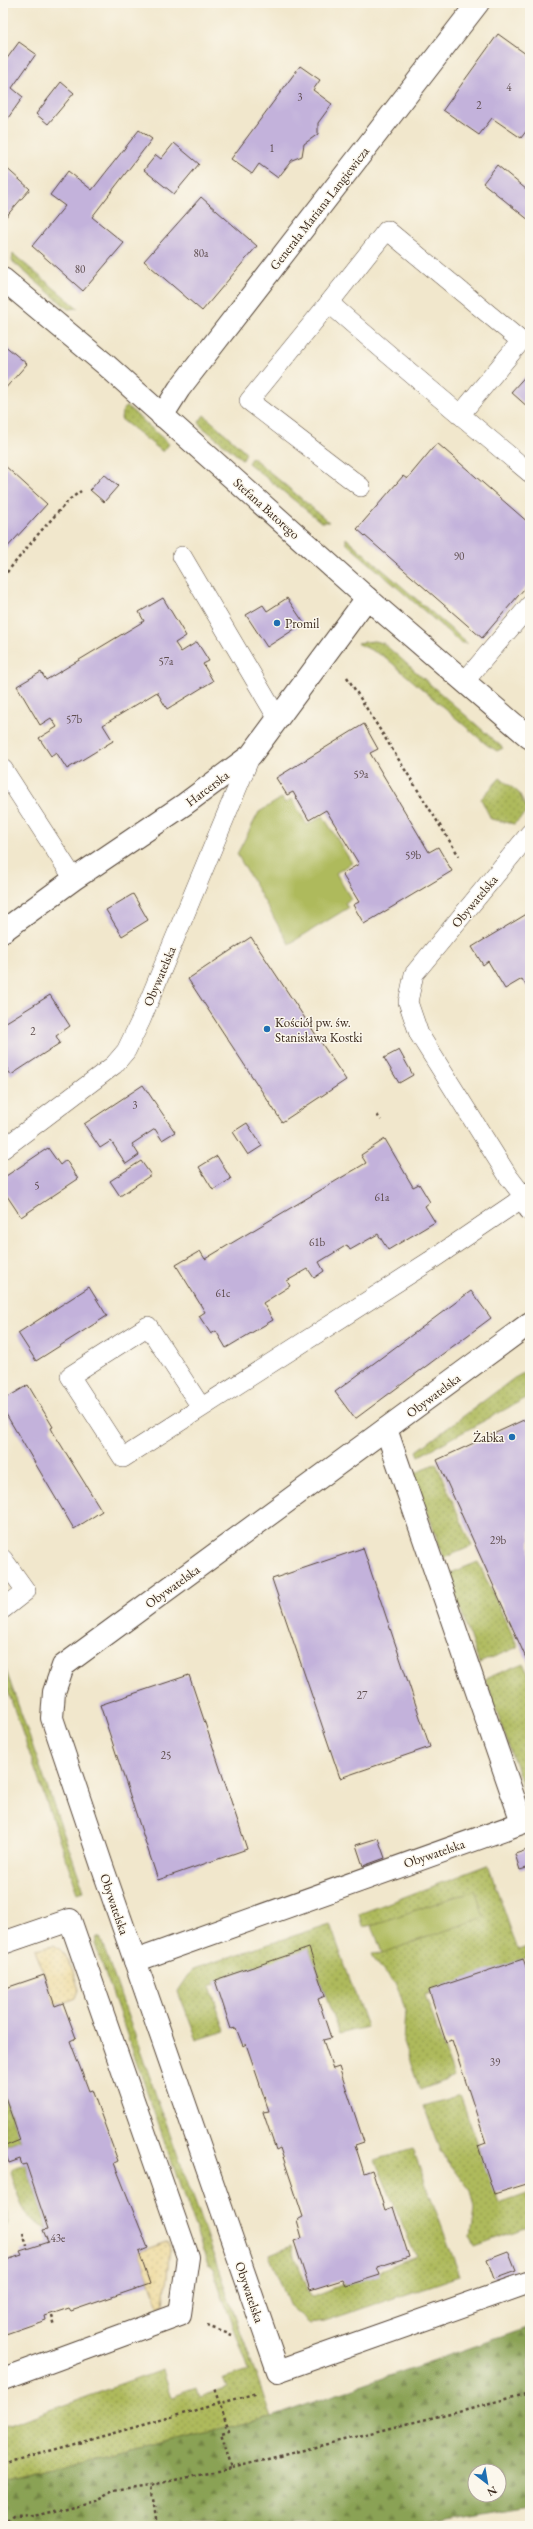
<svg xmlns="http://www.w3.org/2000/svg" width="533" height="2529" font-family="'EB Garamond',serif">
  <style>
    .grass { fill: url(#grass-dots); stroke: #74723d }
    .forest { fill: url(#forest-firs); stroke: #626639; fill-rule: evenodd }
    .sand { fill: url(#sand-dots); stroke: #94825e }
    .green { fill: #aeba5c; stroke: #74723d }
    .building { fill: #c3b2db }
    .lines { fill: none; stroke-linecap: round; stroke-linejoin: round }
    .lane-casing { stroke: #564638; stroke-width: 20 }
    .street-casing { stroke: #564638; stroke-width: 24 }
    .secondary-casing { stroke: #564638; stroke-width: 24 }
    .path { stroke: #564638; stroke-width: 2.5; stroke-dasharray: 3 3; stroke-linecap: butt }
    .lane { stroke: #fff; stroke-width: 19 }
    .street { stroke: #fff; stroke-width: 22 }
    .secondary { stroke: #fff; stroke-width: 22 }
    .poi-dot { fill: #1f6fb2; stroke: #fbf7ec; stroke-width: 1.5 }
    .labels { text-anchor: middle; stroke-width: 3; stroke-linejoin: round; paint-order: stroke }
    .number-label { font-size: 11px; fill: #5d4c4d }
    .street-label { font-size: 13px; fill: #3b2a1e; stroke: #fbf7ec }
    .poi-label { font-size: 13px; fill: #3b2a1e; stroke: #fbf7ec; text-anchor: start }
  </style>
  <defs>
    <pattern id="grass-dots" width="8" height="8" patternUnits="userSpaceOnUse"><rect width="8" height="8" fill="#aeba5c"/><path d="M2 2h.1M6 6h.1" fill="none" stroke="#8f974b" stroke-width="1.8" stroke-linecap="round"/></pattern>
    <pattern id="forest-firs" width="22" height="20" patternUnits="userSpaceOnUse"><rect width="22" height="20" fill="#8aa254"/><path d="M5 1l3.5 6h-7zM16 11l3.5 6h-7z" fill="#728445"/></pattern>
    <pattern id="sand-dots" width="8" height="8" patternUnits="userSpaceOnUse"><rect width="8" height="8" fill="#eeda9e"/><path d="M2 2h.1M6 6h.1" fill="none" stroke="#cdbb88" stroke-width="1.8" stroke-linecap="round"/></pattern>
  </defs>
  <rect width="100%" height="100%" fill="#fbf7ec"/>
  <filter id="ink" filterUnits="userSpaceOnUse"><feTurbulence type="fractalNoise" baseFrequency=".025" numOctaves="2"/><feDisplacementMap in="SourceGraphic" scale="8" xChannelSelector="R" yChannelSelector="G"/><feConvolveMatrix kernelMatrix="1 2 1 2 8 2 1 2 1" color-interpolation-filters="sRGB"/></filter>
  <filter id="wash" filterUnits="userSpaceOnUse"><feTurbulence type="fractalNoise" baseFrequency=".012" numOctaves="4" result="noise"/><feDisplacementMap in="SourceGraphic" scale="16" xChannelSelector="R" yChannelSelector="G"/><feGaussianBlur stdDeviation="0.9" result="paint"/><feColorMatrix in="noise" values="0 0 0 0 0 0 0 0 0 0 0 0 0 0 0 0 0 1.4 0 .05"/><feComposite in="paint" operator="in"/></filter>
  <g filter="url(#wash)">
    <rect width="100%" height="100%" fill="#f1e7cc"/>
    <g class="grass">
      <path d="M13,254l65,54 -10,1 -56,-48z"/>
      <path d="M127,406l42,38 -6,8 -42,-33 1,-7z"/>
      <path d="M204,415l42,37 -3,8 -42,-34 -2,-4z"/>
      <path d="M252,457l77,65h-8l-73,-59z"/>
      <path d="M346,538l121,105h-6l-115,-100z"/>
      <path d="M374,641l9,2 120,105 -6,3 -10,-6 -102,-88 -28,-14z"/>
      <path d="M500,778l19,15 9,18 -14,13 -23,-5 -10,-20z"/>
      <path d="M530,1369v27l-111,60 -2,-5 96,-72z"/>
      <path d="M436,1463l36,83 -28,12 -30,-84z"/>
      <path d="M478,1562l40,85 -39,16 -31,-89z"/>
      <path d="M3,1662l81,229 -6,2 -4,-11 -71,-205z"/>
      <path d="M523,1663l7,15v112l-5,2 -40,-113z"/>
      <path d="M488,1865l30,85 12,-4v19l-3,-7 -102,37 29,82 -34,13 -17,-48 2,-32 -4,-13 -5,-12 -20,-23 -4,-8 10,-1 -9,-28 -11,2 -3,-13z"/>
      <path d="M330,1924l37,103 -28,7 -30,-85 -99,37 15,45 -28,9 -19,-49 15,-22z"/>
      <path d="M97,1937h3l171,480 -268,65v-55l159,-57 9,27 26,-9 3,9 28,-10 -4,-9 25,-8 -36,-100 -5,-5 -113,-321z"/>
      <path d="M3,2091l17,49 -17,6z"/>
      <path d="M460,2095l39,109 31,-11v33l-55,20 -4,-9 4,-28 -4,-18 -31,-40 -16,-45z"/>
      <path d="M413,2149l47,127 -135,45 -15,2 -20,-17 -21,-51 22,-9 20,51 105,-41 -41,-96z"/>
      <path d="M26,2164l22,65c-28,-11 -28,-30 -37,-56l2,-5z"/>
      <path d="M3,2198c4,13 10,22 0,33z"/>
    </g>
    <path class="forest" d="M530,2327v179l-118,20h-409v-44l268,-65zM475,2471h24v24h-24z"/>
    <g class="sand">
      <path d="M54,1945c16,10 19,28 25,45l-3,8 -21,8 -20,-57z"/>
      <path d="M166,2242l3,1 1,5 -6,56 -5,3 -20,-55z"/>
    </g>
    <g class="green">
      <path d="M282,798l3,5 7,-4 15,26 16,-9 29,47 -16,10 15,26 -6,4 3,5 -59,36 -52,-90 22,-42z"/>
      <path d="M475,1890l9,27 -102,36 -10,-28z"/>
    </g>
    <g id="blocks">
      <g class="building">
        <path d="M498,34l32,23v69l-9,12 -29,-20 -13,17 -36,-25z"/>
        <path d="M19,42l17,12 -24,34 11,9 -20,28v-61z"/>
        <path d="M300,66l20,14 -7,10 19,14 -14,19v11l-14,10 -2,12 -10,4 -14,18 -19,-14 -7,10 -21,-15z"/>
        <path d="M61,82l13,11 -26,31 -12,-10z"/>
        <path d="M139,130l13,9 -60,78 32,26 -41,48 -51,-45 33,-40 -15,-11 18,-24 24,19z"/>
        <path d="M174,143l25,21 -25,30 -30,-24 12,-15 5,4z"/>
        <path d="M3,165l27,24 -27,31z"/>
        <path d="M497,165l30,25 3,-3v34l-47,-38z"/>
        <path d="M201,197l56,49 -55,65 -58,-50z"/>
        <path d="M3,344l24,20 -24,27z"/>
        <path d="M530,371v38l-19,-17z"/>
        <path d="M437,443l93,81v58l-48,56 -125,-109 46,-53 4,3z"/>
        <path d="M3,464l44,40 -44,48z"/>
        <path d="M104,474l14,12 -14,16 -14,-12z"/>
        <path d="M163,598l23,38 -11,7 6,9 16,-10 12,19 -6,3 10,17 -46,28 -10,-17 -54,33 10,16 -46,28 -11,-17 -5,4 -12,-18 18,-11 -6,-9 -11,7 -23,-39 24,-14 5,8 98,-59 -5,-9z"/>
        <path d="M287,598l17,25 -37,24 -21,-32 17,-10 4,6z"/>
        <path d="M364,724l14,25 -8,4 59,99 9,-5 14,24 -88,53 -11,-19 6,-3 -17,-28 17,-10 -33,-54 -17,10 -16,-28 -6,3 -11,-17z"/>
        <path d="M133,894l15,26 -26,16 -16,-26z"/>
        <path d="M530,912v80l-8,-13 -17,10 -17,-28 -5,4 -11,-18z"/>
        <path d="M251,937l95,143 -64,42 -94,-143z"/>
        <path d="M50,995l20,31 -14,10 4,7 -49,32 -8,-13v-38z"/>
        <path d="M399,1050l14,25 -14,8 -15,-25z"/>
        <path d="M143,1085l32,47 -13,8 -7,-11 -23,15 7,11 -13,9 -15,-23 -11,7 -16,-24z"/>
        <path d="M247,1123l15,23 -14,9 -15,-23z"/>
        <path d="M385,1139l28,48 6,-3 11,18 -5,4 10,16 -47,28 -10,-16 -28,16 -3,-5 -28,17 5,9 -10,7 -6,-9 -21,12 3,5 -27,17 10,17 -47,28 -10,-17 -5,3 -12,-18 6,-4 -29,-47 24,-14 5,8 161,-96 -5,-8z"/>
        <path d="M48,1148l12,17 6,-5 12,19 -57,38 -18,-27v-12z"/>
        <path d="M217,1156l14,23 -18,11 -14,-23z"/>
        <path d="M141,1161l10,14 -31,21 -10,-15z"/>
        <path d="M89,1287l18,29 -71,45 -18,-28z"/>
        <path d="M471,1291l20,27 -136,101 -20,-27z"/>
        <path d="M28,1385l25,42 -2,1 2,4 49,79 -28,18 -71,-120v-9z"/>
        <path d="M528,1418l2,4v245l-93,-207z"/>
        <path d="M363,1548l67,199 -90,31 -68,-199z"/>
        <path d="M189,1675l58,174 -89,31 -58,-175z"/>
        <path d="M378,1838l7,20 -22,8 -7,-21z"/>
        <path d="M530,1849v18l-10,3 -5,-16z"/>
        <path d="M309,1948l16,48 -7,3 13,39 -8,2 10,29 6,-2 25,75 -9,3 4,12 5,16 8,-3 13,40 8,-3 16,50 -32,10 3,8 -35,11 -3,-6 -32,10 -16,-49 8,-3 -5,-18 6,-3 -23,-69 -4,2 -13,-38 6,-1 -23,-67 -3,2 -7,-18 -5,1 -16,-49z"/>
        <path d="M523,1959l7,21v203l-36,11 -16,-48 8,-3 -34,-103 -6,2 -17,-52z"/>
        <path d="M44,1975l11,31 8,-3 13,35 -6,3 19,50 3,-1 26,71 -4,2 34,85 -9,4 11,32 -79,27 -2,-3 -24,8 1,4 -43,15v-74l19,-6 -2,-4 28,-9 -5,-12 5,-1 -22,-65 -4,1 -2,-6 -11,4 -6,-16 17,-7 -17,-49v-102z"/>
        <path d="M508,2251l8,20 -22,8 -7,-20z"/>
      </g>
    </g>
  </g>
  <g filter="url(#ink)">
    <use href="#blocks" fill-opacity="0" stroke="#564638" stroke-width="1"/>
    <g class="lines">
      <defs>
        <g id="lane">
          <path d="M329,303l-80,98 112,86"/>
          <path d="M460,415l61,-74 -134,-111 -58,73c66,58 134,114 201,170"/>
          <path d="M182,556l96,163"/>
          <path d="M464,682l66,-77"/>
          <path d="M3,769l71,110"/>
          <path d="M3,1149l111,-84 12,-14 15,-31 110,-265"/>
          <path d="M201,1407l-53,-81 -78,50 53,82 307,-197 94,-64 -16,-21 -89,-142 -11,-32 6,-28 116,-141"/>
          <path d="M3,1559l23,32 -23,18"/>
        </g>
        <g id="street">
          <path d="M162,416l17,-27 299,-386"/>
          <path d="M3,931l71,-52 111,-75 66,-49 116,-157"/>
          <path d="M530,1193l-6,4 6,12"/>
          <path d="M530,1323l-467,343 -9,26 -2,26 50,148 176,505 252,-89"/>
          <path d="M386,1429l136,393"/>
          <path d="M3,1943l67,-23 118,337 -8,57 -177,65"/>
          <path d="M135,1961l395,-141"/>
        </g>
        <path id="secondary" d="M3,279l102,85 262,234 163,140"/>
      </defs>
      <use href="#lane" class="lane-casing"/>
      <use href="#street" class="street-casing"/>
      <use href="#secondary" class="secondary-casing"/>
      <g class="path">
        <path d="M3,577l37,-45 29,-32 12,-9"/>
        <path d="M347,677l112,179"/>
        <path d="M377,1115l4,5"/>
        <path d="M23,2233l4,13"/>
        <path d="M52,2316l3,11"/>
        <path d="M207,2326l25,9"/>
        <path d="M3,2464l254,-71"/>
        <path d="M232,2468l298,-75"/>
        <path d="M3,2526l11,-9 20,-1 61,-15 18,-11 38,-5"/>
        <path d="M157,2526l-6,-41 81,-17 -11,-35 8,-2 -15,-43"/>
      </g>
      <use href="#lane" class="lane"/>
      <use href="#street" class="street"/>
      <use href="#secondary" class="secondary"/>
    </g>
  </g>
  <g class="poi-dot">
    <circle cx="277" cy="623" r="4"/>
    <circle cx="267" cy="1029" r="4"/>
    <circle cx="512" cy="1437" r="4"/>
  </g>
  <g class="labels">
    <g class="number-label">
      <text x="509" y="91">4</text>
      <text x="300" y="101">3</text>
      <text x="479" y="109">2</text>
      <text x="272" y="152">1</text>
      <text x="201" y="257">80a</text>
      <text x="80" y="273">80</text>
      <text x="459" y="560">90</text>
      <text x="166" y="665">57a</text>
      <text x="74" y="723">57b</text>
      <text x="361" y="778">59a</text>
      <text x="413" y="859">59b</text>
      <text x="33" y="1035">2</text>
      <text x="135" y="1109">3</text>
      <text x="37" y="1189">5</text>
      <text x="382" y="1201">61a</text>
      <text x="317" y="1246">61b</text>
      <text x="223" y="1297">61c</text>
      <text x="498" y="1544">29b</text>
      <text x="362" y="1699">27</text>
      <text x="166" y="1759">25</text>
      <text x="495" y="2066">39</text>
      <text x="58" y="2242">43e</text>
    </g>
    <g class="street-label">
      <text transform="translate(319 208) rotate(-52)" y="5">Generała Mariana Langiewicza</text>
      <text transform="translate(267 508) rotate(42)" y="5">Stefana Batorego</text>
      <text transform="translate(207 788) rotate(-37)" y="5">Harcerska</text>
      <text transform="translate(474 901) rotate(-50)" y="5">Obywatelska</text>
      <text transform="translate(159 976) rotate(-67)" y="5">Obywatelska</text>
      <text transform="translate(433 1395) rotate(-37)" y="5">Obywatelska</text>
      <text transform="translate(172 1586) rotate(-36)" y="5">Obywatelska</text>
      <text transform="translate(434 1853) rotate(-19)" y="5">Obywatelska</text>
      <text transform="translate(115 1904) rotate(71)" y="5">Obywatelska</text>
      <text transform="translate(250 2292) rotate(71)" y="5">Obywatelska</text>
    </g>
    <g class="poi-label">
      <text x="285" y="628">Promil</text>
      <text x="275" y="1027">Kościół pw. św.<tspan x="275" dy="15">Stanisława Kostki</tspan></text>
      <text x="504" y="1442" text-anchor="end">Żabka</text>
    </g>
  </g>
  <rect width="533" height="2529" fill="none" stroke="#fbf7ec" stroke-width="16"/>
  <g transform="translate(487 2483) rotate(149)"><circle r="19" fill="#fbf7ec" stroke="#aea59a"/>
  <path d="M0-3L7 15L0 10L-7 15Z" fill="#1f6fb2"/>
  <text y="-6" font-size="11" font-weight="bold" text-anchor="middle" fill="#3b2a1e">N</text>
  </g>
</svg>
